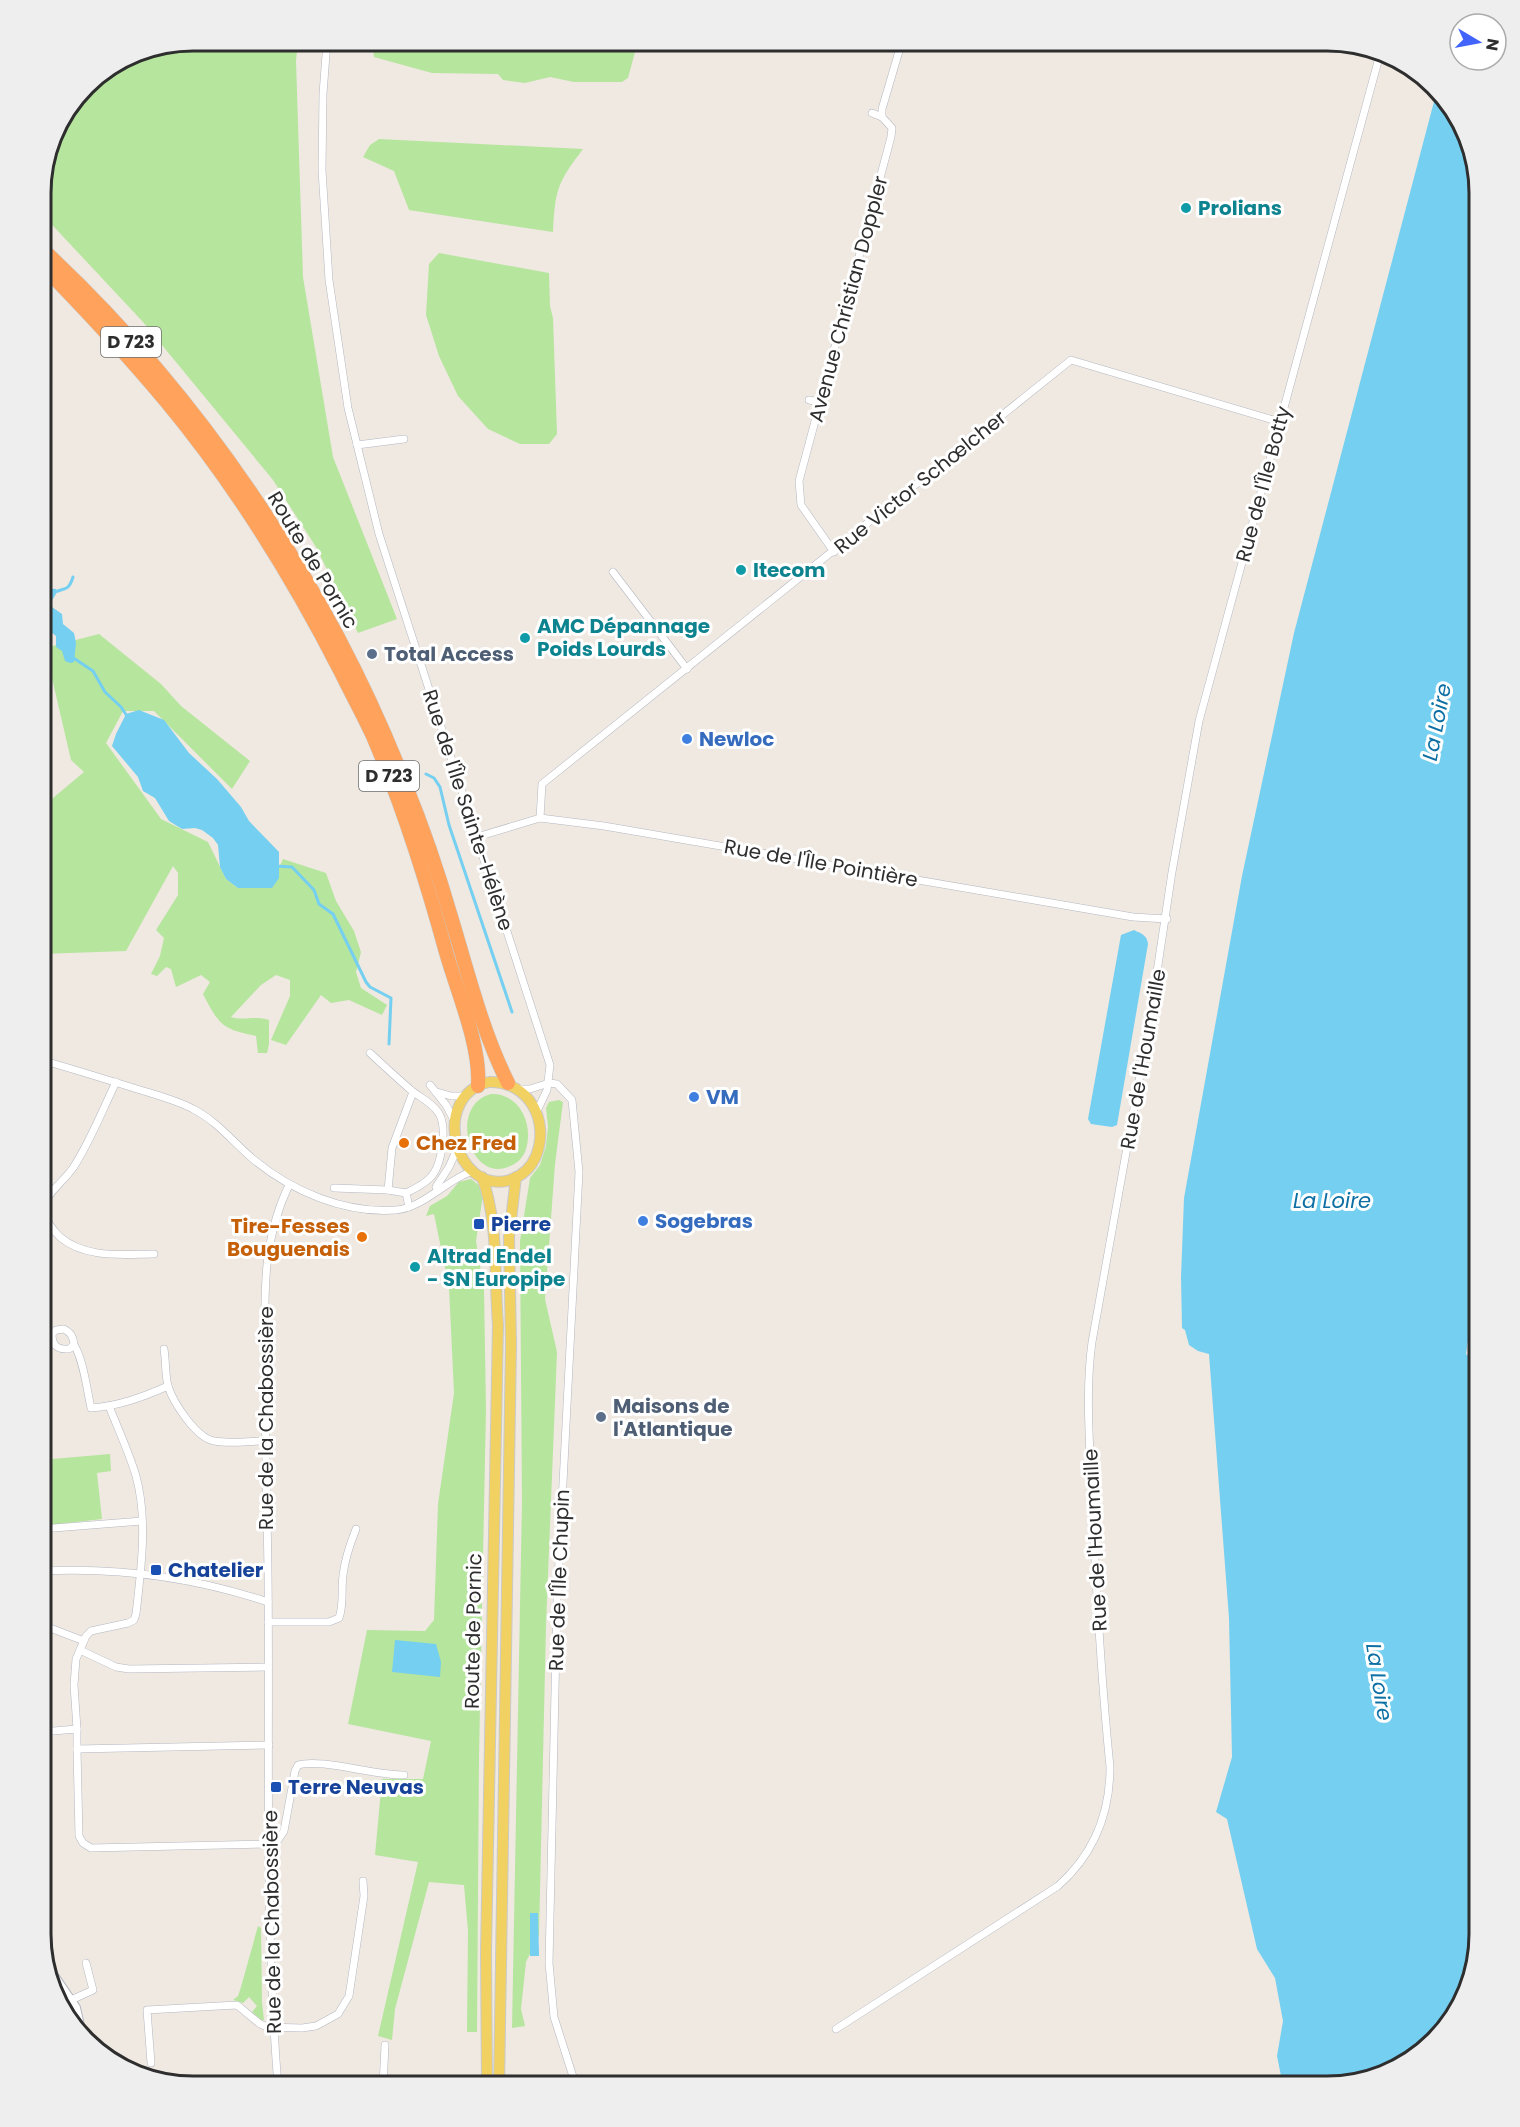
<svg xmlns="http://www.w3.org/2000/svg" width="1520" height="2127" font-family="Poppins,sans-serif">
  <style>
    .green { fill: #b6e59e }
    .water { fill: #75cff0 }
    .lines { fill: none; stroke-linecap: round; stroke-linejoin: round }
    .stream { stroke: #75cff0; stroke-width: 3 }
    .street-casing { stroke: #b4b7c1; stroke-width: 8 }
    .secondary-casing { stroke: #b4b7c1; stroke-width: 12 }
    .primary-casing { stroke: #c9c9c9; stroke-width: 12 }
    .highway-casing { stroke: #c9c9c9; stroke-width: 15 }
    .street { stroke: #fff; stroke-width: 7 }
    .secondary { stroke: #fff; stroke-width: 10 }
    .primary { stroke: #f2d163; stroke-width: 10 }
    .highway { stroke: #ffa35c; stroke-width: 14 }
    .culture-dot { fill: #0f9aa8; stroke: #fff; stroke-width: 2 }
    .service-dot { fill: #5c6f8a; stroke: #fff; stroke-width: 2 }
    .shop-dot { fill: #3f7fe0; stroke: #fff; stroke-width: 2 }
    .food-dot { fill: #e8710a; stroke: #fff; stroke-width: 2 }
    .transit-dot { fill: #1a4fb4; stroke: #fff; stroke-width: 2 }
    .labels { text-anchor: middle; stroke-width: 6; stroke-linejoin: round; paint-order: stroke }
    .shield { fill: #fff; stroke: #6d6d6d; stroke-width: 1.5 }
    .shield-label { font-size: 18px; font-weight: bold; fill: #2e2e2e }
    .culture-label { font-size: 20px; font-weight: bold; fill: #0d838f; stroke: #fff; text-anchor: start }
    .street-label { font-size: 20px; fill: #2e2e2e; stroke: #fff }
    .service-label { font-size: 20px; font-weight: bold; fill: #4e5e75; stroke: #fff; text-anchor: start }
    .shop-label { font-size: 20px; font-weight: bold; fill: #366cbe; stroke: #fff; text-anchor: start }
    .food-label { font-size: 20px; font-weight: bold; fill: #c56008; stroke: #fff; text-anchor: start }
    .transit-label { font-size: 20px; font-weight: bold; fill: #164399; stroke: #fff; text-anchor: start }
    .water-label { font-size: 21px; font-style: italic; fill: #0d6fa3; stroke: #fff }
    .rim { fill: none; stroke: #2e2e2e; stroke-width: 3 }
  </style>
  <rect width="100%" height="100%" fill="#efe9e1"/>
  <g class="green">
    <path d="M193,41h105l-2,20 7,216 30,180 64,162 -39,14 -42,-86 -43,-67 -130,-158 -102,-109v-31l15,-57 36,-46 43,-27z"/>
    <path d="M372,41h266l-10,37 -6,4h-48l-24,-5 -25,6 -22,-3 -5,-6 -66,-1 -58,-16z"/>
    <path d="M379,139l204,10c-25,33 -28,40 -30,83l-144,-22 -15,-39 -31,-14 7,-12z"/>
    <path d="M439,253l110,20 1,33 3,12 4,116 -8,10h-29l-32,-15 -30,-33 -19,-40 -13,-41 3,-51z"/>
    <path d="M99,634l62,50 20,22 69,55 -18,28 -78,-78h-31l-17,32 55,76 47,23 18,37 12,9h32l13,-29 43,14 10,28 18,30 7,21 -5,20 5,16 26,17 -5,10 -33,-15 -18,3 -10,-8 -35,50 -15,-5 19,-44v-16l-14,-5 -15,10 -30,32c13,4 23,-2 38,3v24l-2,9h-9l-2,-17c-34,-7 -37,-11 -53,-42l7,-12 -9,-7 -25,12 -5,-18 -5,-2 -9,9 -6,-2 9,-18 4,-18 -8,-8 22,-35v-22l-5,-7 -47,85 -85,3v-146l43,-36 -13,-12 -26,-112z"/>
    <path d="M491,1094c29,-1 44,32 34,58 -4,8 -9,12 -17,15 -39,15 -60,-62 -17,-73z"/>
    <path d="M559,1100l4,2 -8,62 -10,135 12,53 -11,273 -7,310 -13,27 -5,47 4,17 -13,2 10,-527 -2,-260 10,-63 10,-13 6,-19 2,-19 -2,-19 3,-6z"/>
    <path d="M471,1179l10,8 2,8 -7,46 8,49 2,119 -7,347 -2,276h-10l1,-101 -4,-46 -35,-3 -34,127 -3,31 -14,-4 40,-174 -43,-7 7,-76h41l8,-38 -83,-17 19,-94 58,1 9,-11 4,-116 16,-111 -5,-106 -15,-73 -8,2 4,-10 17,-10 12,-14z"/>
    <path d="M110,1454l1,17 -14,2 5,46 -59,7 -2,-11v-55z"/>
    <path d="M258,1926l3,2 1,75 2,17h-3l-9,-8 5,-6 -8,-9 -6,6 -10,-3 5,-4 3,-9z"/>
  </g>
  <g class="water">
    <path d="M1436,94l23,22 20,77v1041h-4l-2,12 6,2v18l-13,88 13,12 -1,15 1,1v10l-7,3v5l7,4v52l-10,4v7l10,6 -1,17 -7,1 8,46v398l-20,75 -55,56 -76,20h-45l-6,-30 6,-35 -8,-43 -18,-29 -30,-130 -11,-7 16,-55 -3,-139 -20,-264 -11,-3 -9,-6 -4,-15 -3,-2 -1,-51 3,-79 58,-322 52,-243z"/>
    <path d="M41,580l4,8 11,1v5l-7,11 13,9 1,10 11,9 2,10 -2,19 -4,1 -5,-2 -3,-10 -6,-4v-11l-10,-8 -1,-12 -4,-3z"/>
    <path d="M139,710l25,10 25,33 28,26 24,28 8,14 30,31v26l-7,10h-34l-12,-9 -6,-12 -2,-22 -5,-7 -11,-8 -7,-2 -13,1 -13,-8 -14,-23 -12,-7 -5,-14 -26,-31 4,-12 10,-20z"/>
    <path d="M1134,930c8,4 13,5 14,14l-31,181 -5,2 -21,-3 -3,-5 33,-184z"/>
    <path d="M395,1640l41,4 5,18 -1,15 -48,-5z"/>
    <path d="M530,1913h8l1,43h-9z"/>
  </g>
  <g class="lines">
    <g class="stream">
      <path d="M53,593c11,-6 15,0 20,-16"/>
      <path d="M72,657l21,14 12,21 16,15 6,9"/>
      <path d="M426,774l8,4 6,9 9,38 63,187"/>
      <path d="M276,866l16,1 22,23 5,14 14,10 33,68 4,5 21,11 -2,46"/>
    </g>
    <defs>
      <g id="street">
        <path d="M327,41l-4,53 -1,76 7,110 19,128 31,126 171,531 -3,25 -11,23"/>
        <path d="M872,113l10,4"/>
        <path d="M809,400l11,2"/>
        <path d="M357,445l47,-6"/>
        <path d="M834,552l-33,-47 -2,-24 92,-344 1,-9 -10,-11v-8l20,-68"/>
        <path d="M613,572l74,97"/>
        <path d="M540,818l2,-34 529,-424 209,62"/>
        <path d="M477,837l63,-19 64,8 529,91 34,2"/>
        <path d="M370,1053c14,13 28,26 42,38 9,7 19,11 26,21 10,14 4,54 -8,66 -7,7 -16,11 -24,15"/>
        <path d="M41,1060c32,9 64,19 96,29 19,6 39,11 56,20 24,12 40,33 60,50 38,32 92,55 143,51 27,-2 50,-30 77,-39"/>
        <path d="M549,1083l8,1 15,16 7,72 -22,428 -8,363 5,54 22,69"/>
        <path d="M430,1085l16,20 9,17"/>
        <path d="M519,1089h11l19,-6"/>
        <path d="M437,1092l14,4h13"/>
        <path d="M436,1187l13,-20 9,-20"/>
        <path d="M334,1188l54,2 18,3 3,14"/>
        <path d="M388,1190l4,-42 21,-56"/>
        <path d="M41,1209c6,-16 22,-27 32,-41 17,-26 29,-57 43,-86"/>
        <path d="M41,1210c5,9 11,20 19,27 26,22 63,17 94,17"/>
        <path d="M74,1345c-1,-9 -3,-12 -10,-16l-8,1 -4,4c0,11 5,16 17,15l5,-4c9,13 13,45 17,63 28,-2 52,-11 77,-22"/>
        <path d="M164,1349c2,12 1,25 4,37 5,16 28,52 46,55 16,3 34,0 51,0"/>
        <path d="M41,1529l101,-8"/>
        <path d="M41,1571c79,-4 152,6 227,31"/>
        <path d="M41,1609l4,17"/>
        <path d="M268,1622h61l10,-4c5,-14 2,-28 4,-43 2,-16 7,-31 13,-46"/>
        <path d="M41,1626h4l39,15"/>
        <path d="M80,1650l36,17 13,2 139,-2"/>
        <path d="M77,1729l-3,-44 2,-26 10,-23 5,-5 37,-8 6,-3 2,-6c5,-44 12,-95 0,-138 -7,-24 -18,-47 -27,-70"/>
        <path d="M41,1732l36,-3v20l192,-4"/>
        <path d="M77,1749l2,87 4,7 8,5 178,-4 9,-4 6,-9 11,-60 3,-6c23,-7 77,11 106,10"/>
        <path d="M71,2000l22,-10 -7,-27"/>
        <path d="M836,2029l222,-143c36,-32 52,-71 52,-119 -9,-89 -14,-179 -18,-269 -2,-52 -7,-105 0,-156l57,-317 23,-153 27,-151 181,-667"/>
        <path d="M151,2063l-4,-53 90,-5 23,19 7,3 35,1 14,-2 22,-12 11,-18 15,-100 -1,-15"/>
        <path d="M278,2086c-14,-171 -8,-343 -10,-514 -1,-68 -3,-136 -3,-205 0,-65 -5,-122 24,-182"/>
        <path d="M383,2086l2,-41"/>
      </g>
      <path id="secondary" d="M51,1973l24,35 5,22"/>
      <g id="primary">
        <path d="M489,1082c40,-1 61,39 47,74 -5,12 -14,20 -26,24 -55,16 -81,-84 -21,-98z"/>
        <path d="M482,1177c17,46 12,99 16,148l-12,627 1,134"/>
        <path d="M499,2086l12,-742 -2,-107 7,-60"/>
      </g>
      <g id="highway">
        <path d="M41,248c157,145 286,336 364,536 18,44 33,88 46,133 17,56 31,114 57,166"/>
        <path d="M41,264c43,44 85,89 125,137 69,83 126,175 175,271 10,21 22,42 32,64 30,70 53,143 73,216 11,39 35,94 32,134"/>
      </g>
    </defs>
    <use href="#street" class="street-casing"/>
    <use href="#secondary" class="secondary-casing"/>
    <use href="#primary" class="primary-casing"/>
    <use href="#highway" class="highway-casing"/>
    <use href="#street" class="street"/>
    <use href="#secondary" class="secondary"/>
    <use href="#primary" class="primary"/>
    <use href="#highway" class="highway"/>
  </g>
  <g class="culture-dot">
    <circle cx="1186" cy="208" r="6"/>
    <circle cx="741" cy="570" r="6"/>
    <circle cx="525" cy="638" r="6"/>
    <circle cx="415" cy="1267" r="6"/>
  </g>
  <g class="service-dot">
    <circle cx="372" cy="654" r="6"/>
    <circle cx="601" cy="1417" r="6"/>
  </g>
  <g class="shop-dot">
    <circle cx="687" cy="739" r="6"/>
    <circle cx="694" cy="1097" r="6"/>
    <circle cx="643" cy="1221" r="6"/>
  </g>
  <g class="food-dot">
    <circle cx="404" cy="1143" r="6"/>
    <circle cx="362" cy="1237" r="6"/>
  </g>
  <g class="transit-dot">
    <rect x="473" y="1218" width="12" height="12" rx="3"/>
    <rect x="150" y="1564" width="12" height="12" rx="3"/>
    <rect x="270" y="1781" width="12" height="12" rx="3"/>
  </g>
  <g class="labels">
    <g class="shield">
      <rect x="101" y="327" width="60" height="30" rx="4.5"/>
      <rect x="359" y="761" width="60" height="30" rx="4.5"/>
    </g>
    <g class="shield-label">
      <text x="131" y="348">D 723</text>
      <text x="389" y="782">D 723</text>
    </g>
    <g class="culture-label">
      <text x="1198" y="215">Prolians</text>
      <text x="753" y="577">Itecom</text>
      <text x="537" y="633">AMC Dépannage<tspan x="537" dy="23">Poids Lourds</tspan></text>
      <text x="427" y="1263">Altrad Endel<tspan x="427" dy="23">- SN Europipe</tspan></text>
    </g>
    <g class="street-label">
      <text transform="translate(848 299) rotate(-75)" y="7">Avenue Christian Doppler</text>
      <text transform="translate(920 482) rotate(-39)" y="7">Rue Victor Schœlcher</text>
      <text transform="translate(1263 484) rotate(-75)" y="7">Rue de l'Île Botty</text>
      <text transform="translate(313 560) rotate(59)" y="7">Route de Pornic</text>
      <text transform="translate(468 810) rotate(72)" y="7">Rue de l'Île Sainte-Hélène</text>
      <text transform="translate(821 863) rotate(10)" y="7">Rue de l'Île Pointière</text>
      <text transform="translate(1143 1059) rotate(-80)" y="7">Rue de l'Houmaille</text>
      <text transform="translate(266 1418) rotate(-90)" y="7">Rue de la Chabossière</text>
      <text transform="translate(1095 1540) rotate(-93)" y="7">Rue de l'Houmaille</text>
      <text transform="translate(559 1580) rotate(-88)" y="7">Rue de l'Île Chupin</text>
      <text transform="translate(473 1631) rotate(-89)" y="7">Route de Pornic</text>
      <text transform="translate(272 1922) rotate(-91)" y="7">Rue de la Chabossière</text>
    </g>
    <g class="service-label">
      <text x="384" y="661">Total Access</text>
      <text x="613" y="1413">Maisons de<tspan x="613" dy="23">l'Atlantique</tspan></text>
    </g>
    <g class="shop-label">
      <text x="699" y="746">Newloc</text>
      <text x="706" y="1104">VM</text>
      <text x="655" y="1228">Sogebras</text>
    </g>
    <g class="food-label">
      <text x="416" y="1150">Chez Fred</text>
      <text x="350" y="1233" text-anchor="end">Tire-Fesses<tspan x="350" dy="23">Bouguenais</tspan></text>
    </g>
    <g class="transit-label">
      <text x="491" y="1231">Pierre</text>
      <text x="168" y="1577">Chatelier</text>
      <text x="288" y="1794">Terre Neuvas</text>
    </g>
    <g class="water-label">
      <text transform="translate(1437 722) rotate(-79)" y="7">La Loire</text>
      <text x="1332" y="1208">La Loire</text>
      <text transform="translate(1379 1682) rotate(81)" y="7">La Loire</text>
    </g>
  </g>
  <path d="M0 0H1520V2127H0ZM193 51H1327A142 142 0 0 1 1469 193V1934A142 142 0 0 1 1327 2076H193A142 142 0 0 1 51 1934V193A142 142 0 0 1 193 51Z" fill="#eee" fill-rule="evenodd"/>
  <path class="rim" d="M193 51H1327A142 142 0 0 1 1469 193V1934A142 142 0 0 1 1327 2076H193A142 142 0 0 1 51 1934V193A142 142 0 0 1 193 51Z"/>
  <g transform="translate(1478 42) rotate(100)"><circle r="28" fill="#ffffff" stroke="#ababab" stroke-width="1.5"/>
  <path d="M0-4.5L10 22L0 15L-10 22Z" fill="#4264fb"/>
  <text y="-9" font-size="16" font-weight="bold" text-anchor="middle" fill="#2e2e2e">N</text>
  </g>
</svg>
